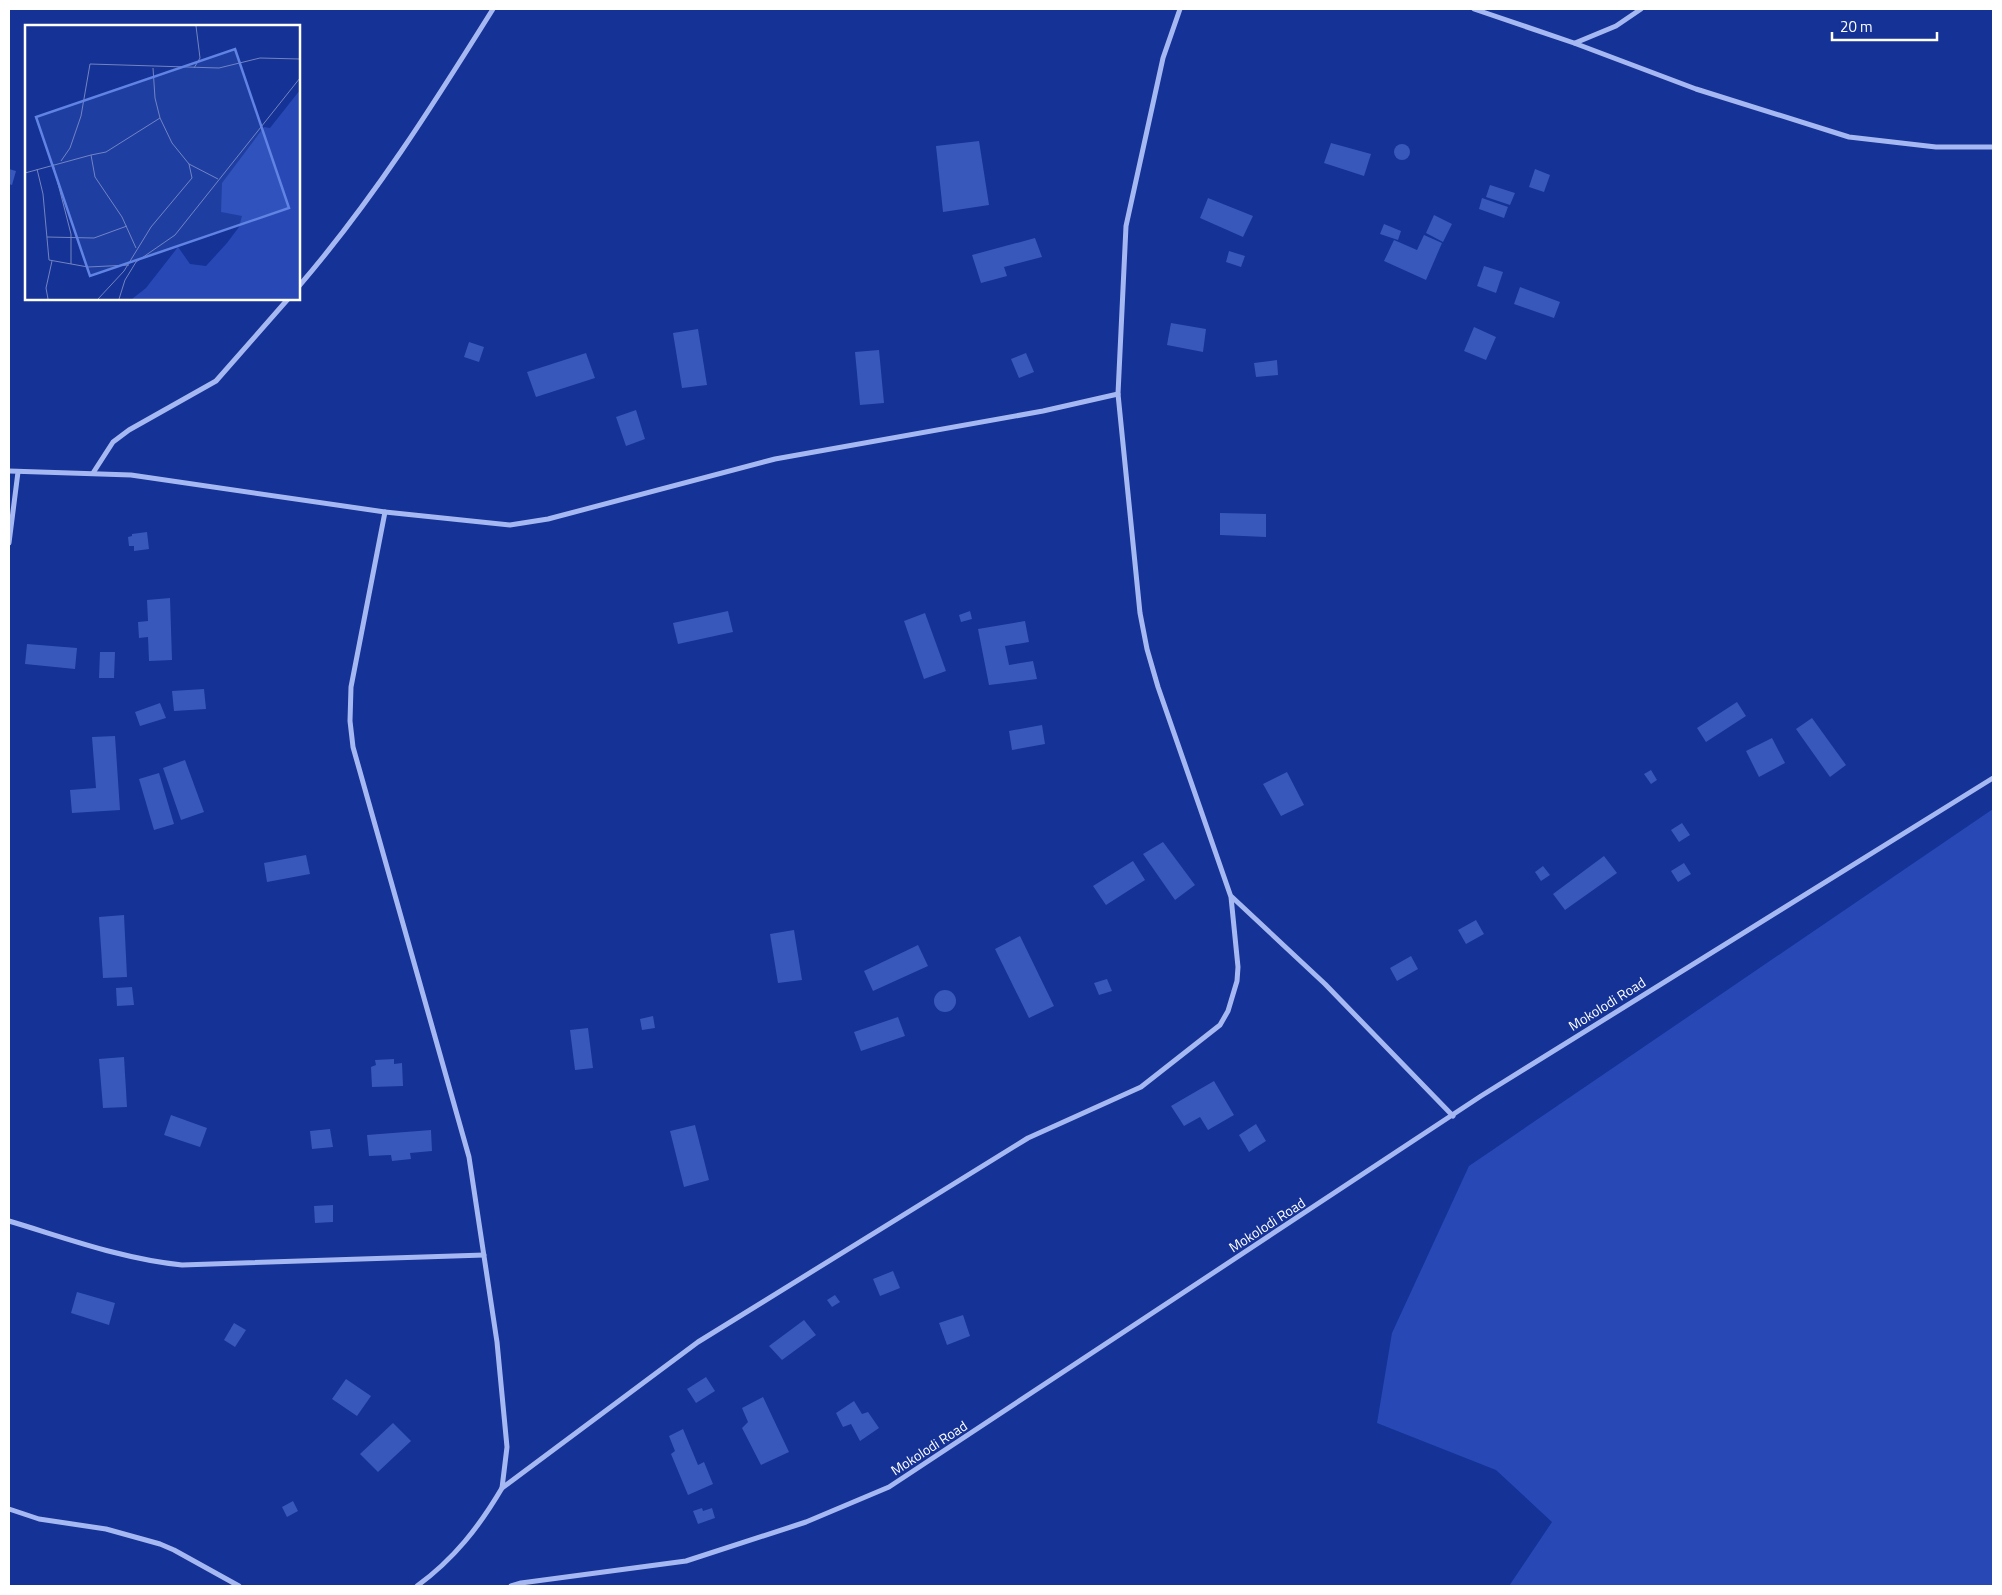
<svg xmlns="http://www.w3.org/2000/svg" width="2002" height="1595" font-family="'Titillium Web',sans-serif">
  <style>
    .green { fill: #2849b5 }
    .building { fill: #3958bc }
    .lines { fill: none; stroke-linecap: round; stroke-linejoin: round }
    .street { stroke: #a6b8f2; stroke-width: 5 }
    .labels { text-anchor: middle; stroke-width: 4; stroke-linejoin: round; paint-order: stroke }
    .street-label { font-size: 14px; fill: #fff; stroke: #153296 }
    .inset-road { fill: none; stroke: #7384c0; stroke-width: 1 }
    .view { fill: #6183e4; fill-opacity: 0.15; stroke: #6183e4; stroke-width: 2.5 }
    .inset-edge { fill: none; stroke: #fff; stroke-width: 2.5 }
  </style>
  <rect width="100%" height="100%" fill="#153296"/>
  <path class="green" d="M1993,809v777h-484l43,-64 -56,-52 -119,-47 15,-90 77,-167z"/>
  <g class="building">
    <path d="M979,141l10,64 -46,7 -7,-66z"/>
    <path d="M1331,143l40,11 -7,22 -40,-13z"/>
    <circle cx="1402" cy="152" r="8"/>
    <path d="M9,169l7,2 -4,14 -3,-1z"/>
    <path d="M1535,169l15,6 -6,17 -15,-5z"/>
    <path d="M1490,185l25,8 -5,12 -24,-8z"/>
    <path d="M1208,198l45,18 -10,21 -43,-19z"/>
    <path d="M1482,198l26,9 -4,11 -25,-9z"/>
    <path d="M1434,215l18,9 -9,18 -17,-9z"/>
    <path d="M1384,224l17,7 -3,9 -18,-6z"/>
    <path d="M1424,235l18,8 -16,37 -42,-19 10,-21 23,10z"/>
    <path d="M1035,238l7,19 -38,10 3,9 -26,7 -9,-28z"/>
    <path d="M1229,251l16,5 -4,11 -15,-5z"/>
    <path d="M1484,266l19,6 -7,21 -19,-7z"/>
    <path d="M1520,287l40,15 -6,16 -40,-14z"/>
    <path d="M1171,323l35,6 -3,23 -36,-7z"/>
    <path d="M1474,327l22,10 -10,23 -22,-9z"/>
    <path d="M698,329l9,56 -25,3 -9,-55z"/>
    <path d="M469,342l15,5 -5,15 -15,-5z"/>
    <path d="M879,350l5,53 -24,2 -5,-53z"/>
    <path d="M586,353l9,25 -59,19 -9,-25z"/>
    <path d="M1026,353l8,19 -15,6 -8,-19z"/>
    <path d="M1277,360l1,15 -22,2 -2,-14z"/>
    <path d="M636,410l9,29 -19,7 -10,-29z"/>
    <path d="M1220,513l46,1v23l-46,-2z"/>
    <path d="M147,532l2,17 -15,2v-5h-5l-1,-9 4,-1v-2z"/>
    <path d="M170,598l2,62 -23,1 -1,-24 -9,1 -1,-16 10,-1 -1,-21z"/>
    <path d="M728,611l5,21 -55,12 -5,-21z"/>
    <path d="M970,611l2,8 -11,3 -2,-7z"/>
    <path d="M925,613l21,58 -22,8 -20,-58z"/>
    <path d="M1025,621l4,21 -24,4 4,19 24,-4 4,18 -48,6 -11,-56z"/>
    <path d="M27,644l50,4 -2,21 -50,-5z"/>
    <path d="M100,652h15l-1,26h-15z"/>
    <path d="M204,689l2,20 -32,2 -2,-20z"/>
    <path d="M1737,702l9,14 -40,26 -9,-14z"/>
    <path d="M160,703l6,15 -26,8 -5,-14z"/>
    <path d="M1812,718l34,47 -16,12 -34,-48z"/>
    <path d="M1042,725l3,19 -33,6 -3,-19z"/>
    <path d="M115,736l5,74 -48,3 -2,-23 26,-2 -4,-51z"/>
    <path d="M1772,738l13,25 -26,14 -13,-26z"/>
    <path d="M185,760l19,52 -23,8 -18,-52z"/>
    <path d="M1651,770l6,10 -6,4 -7,-10z"/>
    <path d="M1287,772l17,33 -23,11 -18,-32z"/>
    <path d="M159,773l15,51 -20,6 -15,-51z"/>
    <path d="M1682,823l8,12 -11,7 -8,-12z"/>
    <path d="M1163,842l32,43 -20,15 -32,-46z"/>
    <path d="M306,855l4,19 -43,8 -3,-19z"/>
    <path d="M1604,856l13,17 -52,37 -12,-16z"/>
    <path d="M1133,861l12,19 -39,25 -13,-19z"/>
    <path d="M1684,863l7,11 -13,8 -7,-11z"/>
    <path d="M1543,866l7,9 -9,6 -6,-9z"/>
    <path d="M124,915l3,62 -24,1 -4,-61z"/>
    <path d="M1476,920l8,14 -18,10 -8,-14z"/>
    <path d="M794,930l8,50 -24,3 -8,-49z"/>
    <path d="M1020,936l34,70 -25,12 -34,-69z"/>
    <path d="M918,945l10,21 -55,25 -9,-20z"/>
    <path d="M1411,956l7,13 -21,12 -7,-13z"/>
    <path d="M1107,979l5,12 -13,4 -5,-12z"/>
    <path d="M132,987l2,18 -17,1 -1,-18z"/>
    <circle cx="945" cy="1001" r="11"/>
    <path d="M653,1016l2,12 -13,2 -2,-11z"/>
    <path d="M898,1017l7,19 -44,15 -7,-19z"/>
    <path d="M588,1028l5,40 -18,2 -5,-40z"/>
    <path d="M124,1057l3,50 -24,1 -4,-49z"/>
    <path d="M394,1059v5l8,-1 1,23 -31,1 -1,-20 5,-2 -1,-5z"/>
    <path d="M1214,1081l20,34 -26,15 -8,-13 -16,9 -13,-20z"/>
    <path d="M171,1115l36,13 -7,19 -36,-12z"/>
    <path d="M1256,1124l10,17 -17,11 -10,-17z"/>
    <path d="M695,1125l14,55 -25,7 -14,-56z"/>
    <path d="M330,1129l3,18 -21,2 -2,-18z"/>
    <path d="M431,1130l1,21 -22,2 1,6 -19,2 -1,-6 -22,1 -2,-21z"/>
    <path d="M333,1205v17l-18,1 -1,-17z"/>
    <path d="M893,1271l7,17 -20,8 -7,-17z"/>
    <path d="M77,1292l38,11 -6,22 -38,-12z"/>
    <path d="M835,1295l5,7 -8,5 -5,-7z"/>
    <path d="M963,1315l7,21 -23,9 -8,-22z"/>
    <path d="M804,1320l12,15 -34,25 -13,-14z"/>
    <path d="M234,1323l12,7 -11,17 -11,-7z"/>
    <path d="M706,1377l9,14 -19,12 -9,-14z"/>
    <path d="M346,1379l25,17 -14,20 -25,-17z"/>
    <path d="M763,1397l26,55 -28,13 -19,-37 6,-6 -6,-14z"/>
    <path d="M854,1401l8,13 6,-2 11,16 -19,13 -9,-17 -8,3 -7,-14z"/>
    <path d="M393,1423l18,18 -33,31 -18,-18z"/>
    <path d="M683,1429l15,36 6,-3 9,22 -25,11 -17,-41 4,-3 -6,-15z"/>
    <path d="M293,1501l5,10 -11,6 -5,-10z"/>
    <path d="M702,1508l1,3 9,-3 3,10 -17,6 -5,-13z"/>
  </g>
  <g class="lines">
    <g class="street">
      <path d="M1474,9l100,34 122,46 153,48 87,10h57"/>
      <path d="M1575,43l41,-17 25,-17"/>
      <path d="M299,286c74,-86 134,-181 194,-277"/>
      <path d="M9,471l122,4 254,37"/>
      <path d="M93,473l20,-31 16,-12 87,-49 72,-82"/>
      <path d="M9,543l9,-71"/>
      <path d="M1232,897l93,87 128,132"/>
      <path d="M9,1221c57,17 113,38 173,44l302,-10"/>
      <path d="M502,1488l5,-41 -10,-105 -28,-185 -116,-410 -3,-26 1,-34 34,-175 125,13 38,-6 227,-60 268,-48 75,-17"/>
      <path d="M9,1509l30,10 67,10 54,15 14,6 65,36"/>
      <path d="M417,1586c37,-27 62,-59 85,-98l196,-146 330,-204 113,-51 79,-62 8,-14 9,-30 1,-14 -7,-70 -73,-210 -11,-38 -7,-36 -22,-219 8,-168 37,-168 17,-49"/>
      <path d="M511,1586l10,-3 165,-22 120,-39 83,-35 592,-391 512,-318"/>
    </g>
  </g>
  <g class="labels">
    <g class="street-label">
      <text transform="translate(1607 1004) rotate(-32)" y="5">Mokolodi Road</text>
      <text transform="translate(1267 1225) rotate(-33)" y="5">Mokolodi Road</text>
      <text transform="translate(929 1448) rotate(-33)" y="5">Mokolodi Road</text>
    </g>
  </g>
  <g transform="translate(25 25)">
    <rect width="275" height="275" fill="#153296"/>
    <path d="M275,65v209h-168l14,-11 32,-41 12,17 16,2 21,-23 12,-16 3,-11 -21,-4 1,-29 42,-56 6,1z" fill="#2849b5"/>
    <path class="inset-road" d="M169,43l6,-10 -4,-32M36,136l9,-13 11,-32 9,-52 129,4 41,-10 40,1M28,139l18,70v30M164,139l29,15M12,144l6,25 6,66 39,7 41,-2M0,148l66,-18M22,212l47,1 33,-12M111,223l-14,-31 -27,-40 -4,-22 15,-3 54,-34M23,274l-2,-11 6,-27M73,274l26,-28 27,-44 41,-49 -3,-14 -17,-21 -12,-25 -5,-20 -2,-30M94,274l6,-19 11,-18 39,-27 125,-157"/>
    <path class="view" d="M210,24l54,159 -199,68 -54,-159z"/>
    <rect width="275" height="275" class="inset-edge"/>
  </g>
  <rect width="2002" height="1595" fill="none" stroke="#ffffff" stroke-width="20"/>
  <path d="M1832 32v8h105v-8" fill="none" stroke="#ffffff" stroke-width="2.5"/>
  <text x="1840" y="32" font-size="15" fill="#ffffff" stroke="#153296" stroke-width="4" paint-order="stroke">20 m</text>
</svg>
